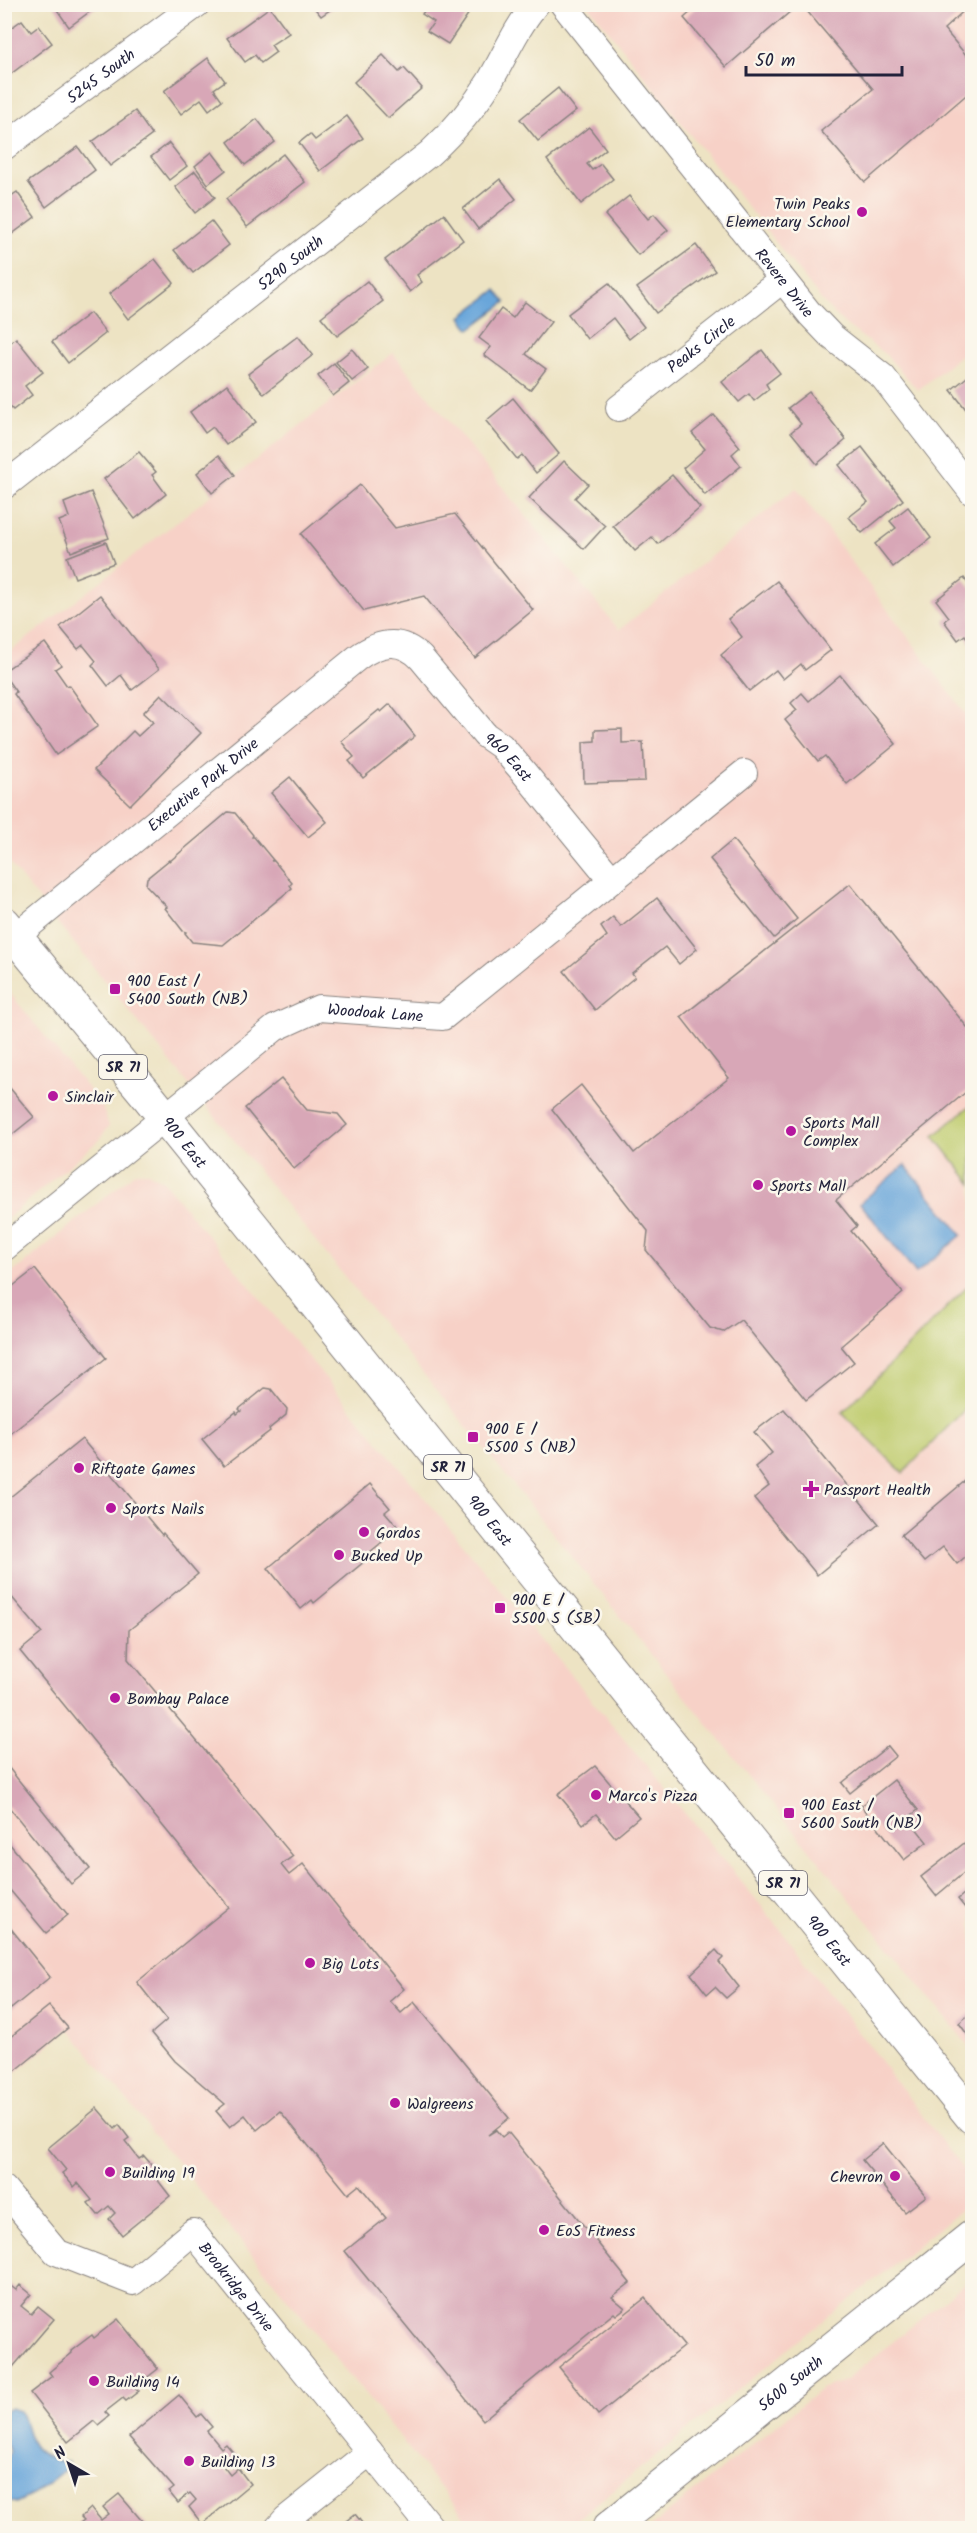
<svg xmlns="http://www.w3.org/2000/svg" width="977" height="2533" font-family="Kalam,sans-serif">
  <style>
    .built { fill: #f7d1c7 }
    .green { fill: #bdca6b; stroke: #707653; stroke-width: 1.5 }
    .water { fill: #69a6da; stroke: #46648a; stroke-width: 1.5 }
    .building { fill: #d8a7b7 }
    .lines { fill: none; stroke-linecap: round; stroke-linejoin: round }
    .minor-casing { stroke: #88827f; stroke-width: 28 }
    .major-casing { stroke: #88827f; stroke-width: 35 }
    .minor { stroke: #fff; stroke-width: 26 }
    .major { stroke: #fff; stroke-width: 33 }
    .poi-dot { fill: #b5179e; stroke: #fbf7ec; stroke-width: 2 }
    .labels { text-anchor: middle; stroke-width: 5; stroke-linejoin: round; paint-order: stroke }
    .shield { fill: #fbf7ec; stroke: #636270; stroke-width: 1.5 }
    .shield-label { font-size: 15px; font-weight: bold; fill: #22223b }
    .street-label { font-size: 16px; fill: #22223b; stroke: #fbf7ec }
    .poi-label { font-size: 16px; fill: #22223b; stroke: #fbf7ec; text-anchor: start }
  </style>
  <rect width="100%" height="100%" fill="#fbf7ec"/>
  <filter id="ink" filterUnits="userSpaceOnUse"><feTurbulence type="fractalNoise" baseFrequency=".0167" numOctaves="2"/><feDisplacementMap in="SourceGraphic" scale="12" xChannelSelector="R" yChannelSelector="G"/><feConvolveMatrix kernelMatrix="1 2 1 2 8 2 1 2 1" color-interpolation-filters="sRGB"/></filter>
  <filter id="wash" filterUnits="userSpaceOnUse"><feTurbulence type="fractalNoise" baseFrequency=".008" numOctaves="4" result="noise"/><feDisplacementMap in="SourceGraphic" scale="24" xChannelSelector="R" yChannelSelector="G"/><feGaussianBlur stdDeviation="1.35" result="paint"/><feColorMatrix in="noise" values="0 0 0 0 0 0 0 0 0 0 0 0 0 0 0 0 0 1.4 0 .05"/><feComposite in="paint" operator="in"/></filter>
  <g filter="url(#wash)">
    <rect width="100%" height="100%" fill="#ede3c3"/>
    <g class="built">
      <path d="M588,5h384v341l-54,44 -32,-35 -41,-31 -22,-22z"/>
      <path d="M393,353l226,277 177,-142 176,234v1328l-967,-1192v-202z"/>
      <path d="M4,986l98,120 7,20 -11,15 -93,79z"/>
      <path d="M136,1172h12l15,9 610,739 199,261v18l-13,13 -393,316h-93l-404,-499 -64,52v-802z"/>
      <path d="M972,2277v251h-323l173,-140 23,-7z"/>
    </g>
    <g class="green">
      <path d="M972,1104v80l-38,-48z"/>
      <path d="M972,1282v120l-69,71 -61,-60z"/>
    </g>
    <g class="water">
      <path d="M496,290l10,12 -36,27 -9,-12z"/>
      <path d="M905,1165l57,70 -46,38 -56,-70z"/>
      <path d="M11,2408l9,3c11,22 5,36 30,47 6,3 11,5 18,4l1,8 -6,1 -29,23 -18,9 -12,-3 1,-23 4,-27 -4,-5v-34z"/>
    </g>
    <g id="blocks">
      <g class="building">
        <path d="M53,4h47l-31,23z"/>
        <path d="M429,4h46l-27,40 -21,-13 7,-9 -12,-8z"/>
        <path d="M700,4h99l-73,63 -42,-49z"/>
        <path d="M801,4h170l-27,25 28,33v28l-107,92 -44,-51 52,-42z"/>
        <path d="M312,5h25l-16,11z"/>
        <path d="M270,7l19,26 -18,12 5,7 -15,11 -6,-8 -10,7 -18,-24z"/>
        <path d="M22,20l9,12 8,-6 13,17 -48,36v-46z"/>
        <path d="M383,55l16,17 5,-4 18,20 -34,30 -34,-36z"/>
        <path d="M208,58l17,23 -11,8 8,11 -13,10 -8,-11 -20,15 -17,-23z"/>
        <path d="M558,88l18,23 -38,30 -18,-22z"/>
        <path d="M135,111l17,24 -42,31 -18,-24z"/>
        <path d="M347,116l16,22 -43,33 -21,-28 11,-9 5,6z"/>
        <path d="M257,119l18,23 -30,23 -17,-23z"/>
        <path d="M589,127l17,22 -19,15 5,6 9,-6 12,15 -32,25 -34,-44z"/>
        <path d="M169,143l18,23 -18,14 -18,-23z"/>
        <path d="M78,147l17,23 -49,37 -18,-25z"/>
        <path d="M212,152l14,18 -18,14 -13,-18z"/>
        <path d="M283,154l22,28 -58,45 -21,-28z"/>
        <path d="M195,171l20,26 -20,16 -20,-26z"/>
        <path d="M500,179l16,20 -38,30 -15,-20z"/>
        <path d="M17,192l18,25 -31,23v-39z"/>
        <path d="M629,196l19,23 6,-5 14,16 -30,25 -33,-40z"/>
        <path d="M444,214l19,26 -46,35 5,7 -12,10 -25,-32z"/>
        <path d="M211,221l18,24 -36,28 -19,-23z"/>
        <path d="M696,245l19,26 -59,42 -19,-25z"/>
        <path d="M155,259l19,24 -46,36 -19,-25z"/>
        <path d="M367,281l16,20 -46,35 -16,-19z"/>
        <path d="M609,283l35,44 -15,12 -16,-21 -26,21 -19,-25z"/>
        <path d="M525,302l26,20 -25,32 20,15 -16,21 -46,-35 7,-8 -12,-9 22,-29 12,9z"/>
        <path d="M90,313l16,20 -38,30 -16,-21z"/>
        <path d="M298,336l15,19 -49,39 -16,-20z"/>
        <path d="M16,338l27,34 -18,14 7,9 -19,15 -9,-10v-52z"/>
        <path d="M352,349l16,20 -16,12 -16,-19z"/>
        <path d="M762,350l18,23 -14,11 3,5 -15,12 -5,-7 -10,8 -17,-20z"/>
        <path d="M334,363l15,20 -16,13 -15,-20z"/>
        <path d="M972,373v44l-21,-27z"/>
        <path d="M227,384l29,38 -30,23 -13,-18 -8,6 -15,-21z"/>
        <path d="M809,392l37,48 -29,24 -26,-32 10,-8 -13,-16z"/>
        <path d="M513,398l46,56 -23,19 -14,-18 -5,4 -31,-38z"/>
        <path d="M714,415l26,32 -8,7 9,12 -36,29 -22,-27 22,-19 -13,-16z"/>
        <path d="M862,447l41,53 -41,33 -13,-16 19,-15 -29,-37z"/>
        <path d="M139,452l17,20 -4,3 14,19 -31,25 -31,-40z"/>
        <path d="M219,455l16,20 -23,18 -15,-20z"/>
        <path d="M564,461l24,23 -13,14 30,28 -21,23 -55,-51z"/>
        <path d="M672,475l28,33 -42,36 -6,-7 -17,14 -22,-25z"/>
        <path d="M360,485l35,43 60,-14 78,96 -58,48 -51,-62 -60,15 -63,-77z"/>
        <path d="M91,492l18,46 -38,14 -12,-31 10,-4 -5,-14z"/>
        <path d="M908,507l23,31 -38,29 -18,-23 21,-16 -6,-7z"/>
        <path d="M106,542l8,21 -39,15 -8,-21z"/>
        <path d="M964,578l8,11v56l-7,-10 -7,5 -14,-19 5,-4 -13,-17z"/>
        <path d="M777,581l54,69 -26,20 -4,-6 -18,15 -7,-9 -27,21 -28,-36 21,-18 -14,-18z"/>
        <path d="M100,595l59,74 -27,21 -11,-15 -13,11 -16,-21 4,-4 -13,-16 -5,4 -18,-22z"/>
        <path d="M45,643l16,22 -6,4 12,17 2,-1 29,41 -42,29 -42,-61 2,-2 -12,-17v-4z"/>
        <path d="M840,675l56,69 -49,40 -22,-28 -7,5 -33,-41 12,-10 -6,-7 11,-10 7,8z"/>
        <path d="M161,694l40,39 -71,72 -36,-35 39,-39 5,5 15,-14 -10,-9z"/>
        <path d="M390,704l25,32 -52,42 -14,-17 5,-4 -13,-16 38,-31 2,2z"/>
        <path d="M622,729v14l21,-1 2,39 -61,2 -1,-41 12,-1v-11z"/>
        <path d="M290,777l37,45 -19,15 -37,-44z"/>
        <path d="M228,812l7,1 18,22 -1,2h2l19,23 -2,1h3l18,22 -2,2 2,3 -69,57 -31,-3 -7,-9 1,-1 -3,-1 -18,-23 2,-1 -21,-22 1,-7 22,-18 1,1z"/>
        <path d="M733,840l64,79 -23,19 -64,-79z"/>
        <path d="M850,884l122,149v54l-136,113 21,26 -6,5 52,62 -62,53 13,16 -48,38 -65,-80 -18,12 -13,-4 -64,-78 2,-19 -96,-122 29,-24 53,68 95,-75 -48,-61z"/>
        <path d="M657,898l40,51 -18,15 -14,-17 -33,26 3,4 -40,33 -31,-39 43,-35 -6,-9 12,-10 8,10z"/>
        <path d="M281,1079l26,31 31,4 9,11 -53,44 -49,-61z"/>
        <path d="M4,1081l30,36 -25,20 -5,-6z"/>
        <path d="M35,1269l71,89 -102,81v-146z"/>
        <path d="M265,1388l6,1 16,20 -1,6 -17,14 1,2 -46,35 -22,-27 34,-27 1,2 4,-3 -2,-2z"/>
        <path d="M784,1409l95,115 -62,51 -63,-77 15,-12 -14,-19 17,-14 -18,-21z"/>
        <path d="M82,1439l80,96 1,-2 35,41 -69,56 -1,29 165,197 -12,9 8,10 14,-11 101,125 -14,12 11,12 13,-11 95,116 -21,17 8,-5 6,7 6,-5 122,151 -18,14 13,11 -9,7 -2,-2 -131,107 -138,-169 41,-33 -27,-33 -11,9 -68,-83 -23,19 -12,-15 -15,12 -14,-16 9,-7 -50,-43 -23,-28 15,-13 -30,-38 92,-75 -209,-256 22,-18 -38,-45v-86z"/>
        <path d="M972,1475v76l-15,13 -14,-17 -19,15 -23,-27z"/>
        <path d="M370,1484l20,24 -5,4 14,16 -30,25 2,3 -57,47 -2,-3 -11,9 -33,-41z"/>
        <path d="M888,1746l8,10 -46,37 -8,-10z"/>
        <path d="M595,1766l44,51 -24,20 -19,-23 -13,10 -25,-30z"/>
        <path d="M8,1767l82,102 -19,15 -67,-83v-31z"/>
        <path d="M894,1780l24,30 -10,8 19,24 -23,18 -43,-54z"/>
        <path d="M4,1837l64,78 -22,18 -42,-50z"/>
        <path d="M972,1837v29l-36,30 -15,-19z"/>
        <path d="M972,1887v15l-7,6 -7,-9z"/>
        <path d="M4,1920l46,57 -39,32 -7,-9z"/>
        <path d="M716,1950l7,8 -4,4 20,25 -13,11 -11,-11 -8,7 -16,-20z"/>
        <path d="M49,2006l19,22 -64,52v-38z"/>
        <path d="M972,2012v29l-13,-18z"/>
        <path d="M97,2108l18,21 4,-4 10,13 -4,3 14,18 5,-3 13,15 -4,3 17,22 -48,39 -13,-16 6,-6 -6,-7 -11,9 -10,-12 4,-3 -14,-17 -4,4 -12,-14 4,-3 -18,-22z"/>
        <path d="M883,2143l43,53 -21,16 -43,-52z"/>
        <path d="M4,2281l12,9 4,-5 11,9 -10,12 10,8 7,-8 16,13 -41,48 -9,-7z"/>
        <path d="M645,2298l39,48 -86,69 -39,-48z"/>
        <path d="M118,2319l40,50 -23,18 4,4 -13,10 -3,-3 -18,14 4,4 -11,9 -4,-4 -26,21 -38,-49 22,-17 -3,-4 23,-19 -1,-2 21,-16 2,3z"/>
        <path d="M179,2395l18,22 4,-3 11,13 -5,4 14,17 5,-4 10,12 -13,10 7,9 8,-7 12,16 -48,40 -13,-17 7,-7 -6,-7 -12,10 -9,-11 5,-4 -45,-51z"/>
        <path d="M119,2494l29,34h-75l11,-8 -3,-3 10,-9 10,12 8,-6 -6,-7z"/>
        <path d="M355,2514l11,14h-29z"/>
      </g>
    </g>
  </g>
  <g filter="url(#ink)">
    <use href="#blocks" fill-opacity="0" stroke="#88827f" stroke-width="1.5"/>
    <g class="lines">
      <defs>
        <g id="minor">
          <path id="s1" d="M563,4l247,310 21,22 52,41 89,115"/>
          <path id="s2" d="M4,147l193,-143"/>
          <path id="s3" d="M619,408l163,-128"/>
          <path id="s4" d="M4,486l426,-333c24,-22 43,-44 60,-72 15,-26 26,-53 46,-77"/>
          <path id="s5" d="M15,937l342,-279c22,-16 43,-21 64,0l64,77 16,11 20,23 91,111"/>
          <path id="s6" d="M4,1248l271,-220 44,-20 124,9 301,-244"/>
          <path id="s7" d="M4,2189l52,63 77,30 60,-50 238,296"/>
          <path d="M278,2528l8,-9 84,-67"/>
        </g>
        <g id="major">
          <path id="s8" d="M4,923l142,171 826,1023"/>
          <path id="s9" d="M609,2528l363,-291"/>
        </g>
      </defs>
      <use href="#minor" class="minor-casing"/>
      <use href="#major" class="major-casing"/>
      <use href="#minor" class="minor"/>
      <use href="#major" class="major"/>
    </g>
  </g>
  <g class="poi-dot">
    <circle cx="862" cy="212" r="6"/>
    <rect x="109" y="983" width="12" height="12" rx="3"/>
    <circle cx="53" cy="1096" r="6"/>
    <circle cx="791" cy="1131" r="6"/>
    <circle cx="758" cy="1185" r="6"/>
    <rect x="467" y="1431" width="12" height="12" rx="3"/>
    <circle cx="79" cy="1468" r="6"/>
    <path d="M808 1480h6v6h6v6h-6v6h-6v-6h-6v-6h6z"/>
    <circle cx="111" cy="1508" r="6"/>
    <circle cx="364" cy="1532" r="6"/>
    <circle cx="339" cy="1555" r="6"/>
    <rect x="494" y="1602" width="12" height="12" rx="3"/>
    <circle cx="115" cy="1698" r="6"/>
    <circle cx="596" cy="1795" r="6"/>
    <rect x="783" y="1807" width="12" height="12" rx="3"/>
    <circle cx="310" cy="1963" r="6"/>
    <circle cx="395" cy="2103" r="6"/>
    <circle cx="110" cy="2172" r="6"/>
    <circle cx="895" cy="2176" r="6"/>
    <circle cx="544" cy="2230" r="6"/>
    <circle cx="94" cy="2381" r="6"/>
    <circle cx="189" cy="2461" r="6"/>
  </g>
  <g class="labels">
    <g class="shield">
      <rect x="99" y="1055" width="48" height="24" rx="4.5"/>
      <rect x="424" y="1455" width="48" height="24" rx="4.5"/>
      <rect x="759" y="1871" width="48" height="24" rx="4.5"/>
    </g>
    <g class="shield-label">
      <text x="123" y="1072">SR 71</text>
      <text x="448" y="1472">SR 71</text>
      <text x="783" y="1888">SR 71</text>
    </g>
    <g class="street-label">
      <text dy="6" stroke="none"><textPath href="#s2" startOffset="120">5245 South</textPath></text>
      <text dy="6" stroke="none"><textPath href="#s4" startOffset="363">5290 South</textPath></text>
      <text dy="6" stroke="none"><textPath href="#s1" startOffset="356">Revere Drive</textPath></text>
      <text dy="6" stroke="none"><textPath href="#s3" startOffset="104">Peaks Circle</textPath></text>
      <text dy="6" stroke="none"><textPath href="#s5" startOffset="645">960 East</textPath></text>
      <text dy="6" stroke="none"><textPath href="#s5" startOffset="242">Executive Park Drive</textPath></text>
      <text dy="6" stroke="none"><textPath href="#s6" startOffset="454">Woodoak Lane</textPath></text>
      <text dy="6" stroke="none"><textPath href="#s8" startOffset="284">900 East</textPath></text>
      <text dy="6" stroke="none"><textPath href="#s8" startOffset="770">900 East</textPath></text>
      <text dy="6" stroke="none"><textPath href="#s8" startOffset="1310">900 East</textPath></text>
      <text dy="6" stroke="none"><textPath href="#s7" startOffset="312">Brookridge Drive</textPath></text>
      <text dy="6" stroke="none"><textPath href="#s9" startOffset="232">5600 South</textPath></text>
    </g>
    <g class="poi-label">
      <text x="850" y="209" text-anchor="end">Twin Peaks<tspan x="850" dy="18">Elementary School</tspan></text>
      <text x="127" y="986">900 East /<tspan x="127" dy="18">5400 South (NB)</tspan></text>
      <text x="65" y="1102">Sinclair</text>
      <text x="803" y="1128">Sports Mall<tspan x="803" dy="18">Complex</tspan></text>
      <text x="770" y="1191">Sports Mall</text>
      <text x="485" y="1434">900 E /<tspan x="485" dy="18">5500 S (NB)</tspan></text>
      <text x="91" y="1474">Riftgate Games</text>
      <text x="824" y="1495">Passport Health</text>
      <text x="123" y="1514">Sports Nails</text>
      <text x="376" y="1538">Gordos</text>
      <text x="351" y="1561">Bucked Up</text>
      <text x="512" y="1605">900 E /<tspan x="512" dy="18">5500 S (SB)</tspan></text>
      <text x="127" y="1704">Bombay Palace</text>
      <text x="608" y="1801">Marco's Pizza</text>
      <text x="801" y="1810">900 East /<tspan x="801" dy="18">5600 South (NB)</tspan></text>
      <text x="322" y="1969">Big Lots</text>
      <text x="407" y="2109">Walgreens</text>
      <text x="122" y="2178">Building 19</text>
      <text x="883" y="2182" text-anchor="end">Chevron</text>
      <text x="556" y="2236">EoS Fitness</text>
      <text x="106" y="2387">Building 14</text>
      <text x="201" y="2467">Building 13</text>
    </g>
  </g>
  <rect width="977" height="2533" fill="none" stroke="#fbf7ec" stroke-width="24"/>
  <g transform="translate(69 2464) rotate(321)" stroke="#fbf7ec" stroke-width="4.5" paint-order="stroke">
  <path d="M0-4.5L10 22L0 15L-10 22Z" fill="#22223b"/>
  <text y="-9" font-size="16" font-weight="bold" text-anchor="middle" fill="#22223b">N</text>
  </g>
  <path d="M746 66v9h156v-9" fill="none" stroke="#22223b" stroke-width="3"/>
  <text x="755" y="66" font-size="18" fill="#22223b" stroke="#fbf7ec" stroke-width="4.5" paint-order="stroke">50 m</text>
</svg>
